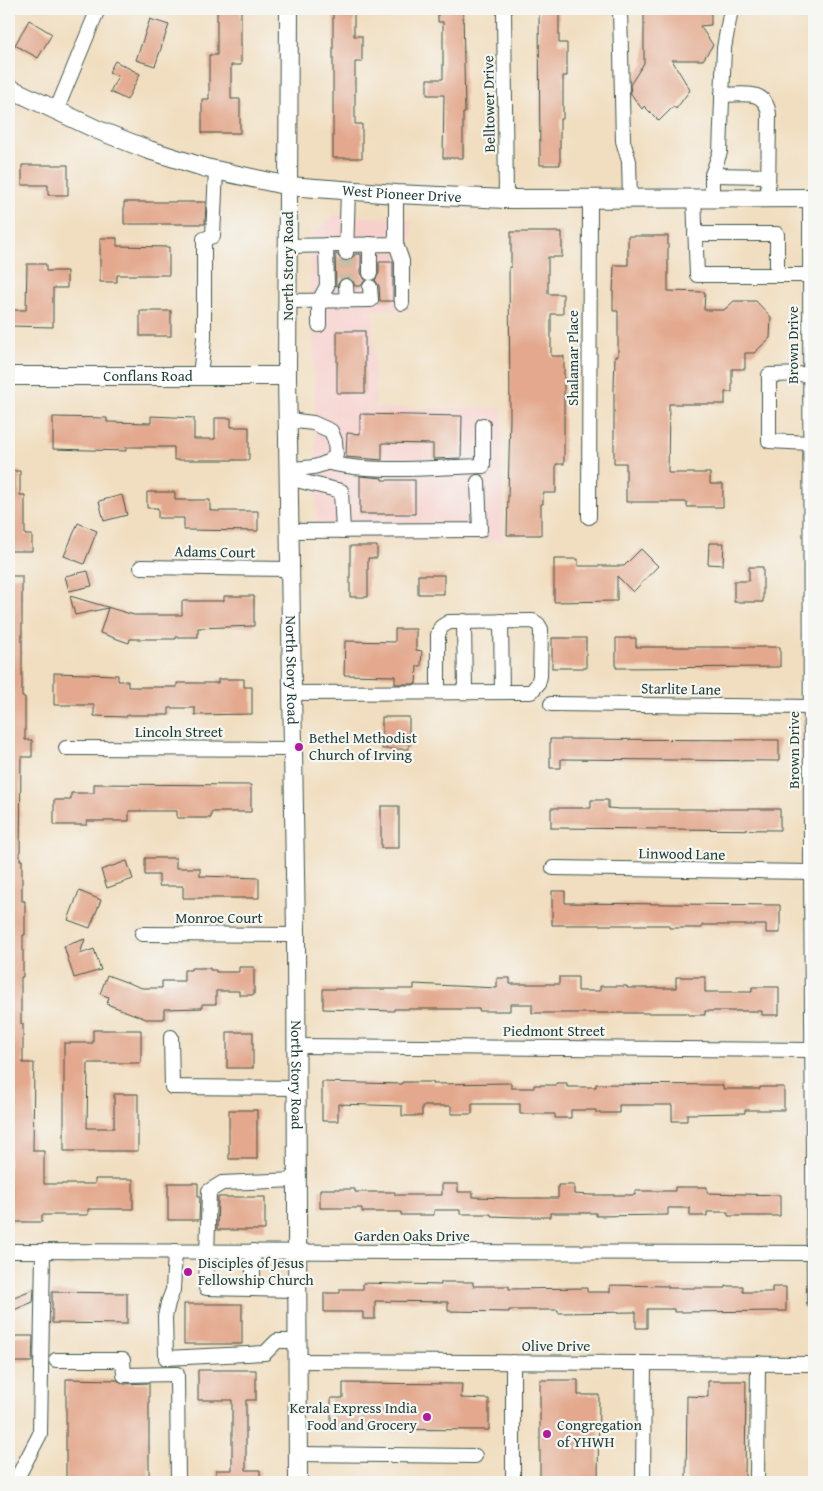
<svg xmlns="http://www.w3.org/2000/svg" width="823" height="1491" font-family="'Gentium Book Plus',serif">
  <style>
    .built { fill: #f7d0cd }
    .building { fill: #e3a88d }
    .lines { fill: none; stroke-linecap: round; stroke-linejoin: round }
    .minor-tunnel { stroke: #c7bea4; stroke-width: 14; stroke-dasharray: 14 7; stroke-linecap: butt }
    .minor-casing { stroke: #3e5549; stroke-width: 16 }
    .major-casing { stroke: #3e5549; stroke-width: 20 }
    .minor { stroke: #fff; stroke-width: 14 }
    .major { stroke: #fff; stroke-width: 18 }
    .poi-dot { fill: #b5179e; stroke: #f6f6f2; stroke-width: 2 }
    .labels { text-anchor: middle; stroke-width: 4.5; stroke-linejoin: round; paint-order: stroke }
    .street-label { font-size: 15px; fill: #1f3d34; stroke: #f6f6f2 }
    .poi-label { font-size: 15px; fill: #1f3d34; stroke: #f6f6f2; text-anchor: start }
  </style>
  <rect width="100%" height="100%" fill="#f6f6f2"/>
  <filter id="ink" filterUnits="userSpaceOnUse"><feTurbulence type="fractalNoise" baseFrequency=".02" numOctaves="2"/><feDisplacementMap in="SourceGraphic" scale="10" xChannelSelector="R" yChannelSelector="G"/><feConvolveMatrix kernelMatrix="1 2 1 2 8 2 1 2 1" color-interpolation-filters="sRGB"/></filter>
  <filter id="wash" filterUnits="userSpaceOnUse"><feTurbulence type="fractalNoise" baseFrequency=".0096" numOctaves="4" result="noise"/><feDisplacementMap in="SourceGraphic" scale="20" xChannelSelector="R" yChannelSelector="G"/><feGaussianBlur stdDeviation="1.12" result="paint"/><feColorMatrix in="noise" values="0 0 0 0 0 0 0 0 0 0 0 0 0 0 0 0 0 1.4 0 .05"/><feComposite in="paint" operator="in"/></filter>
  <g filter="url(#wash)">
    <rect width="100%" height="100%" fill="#f1dec0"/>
    <path class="built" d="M333,215l78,5 -1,90h-37l2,98h127l1,133 -186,-3 -4,-227 -3,-1 1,-74z"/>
    <g id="blocks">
      <g class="building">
        <path d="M217,9h24v56h-10v34h9v34h-38v-34h7v-44h8z"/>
        <path d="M333,9h21v27h8v26h-7v62h7v34h-29z"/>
        <path d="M438,9h25l2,104h-2v45h-20l1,-63h-17v-16h16v-57h-5z"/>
        <path d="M539,9h20v34h8v33h-4v43h-3v46h-20z"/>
        <path d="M644,9h67v16l-11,1 13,19 -10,15h-31l18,30 -14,19 -2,-3 -15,15 -15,-15 -2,3 -11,-15 -1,-9 14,-22z"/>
        <path d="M150,19l19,6 -14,41 -19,-6z"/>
        <path d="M29,20l23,14 -14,24 -23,-13z"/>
        <path d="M115,61l25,13 -13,26 -17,-8 8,-16 -9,-4z"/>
        <path d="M22,165h46v30h-20v-10h-26z"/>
        <path d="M124,202h82l-1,22h-81z"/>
        <path d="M511,232h51v25h-14v37h15v20h-12v42h13v108h-8v29h-13v11h-2v31h-34l3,-117 -1,-151h2z"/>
        <path d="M628,236h40v55l37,1 -1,18h20l10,-9h22l15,16 -1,21 -16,15h-9v16h-13v23h-7v12h-56l-1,69h42v11h13v23h-36v-5h-61v-39h-12v-76l1,-31h3v-45h-5v-17l1,-29h14z"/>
        <path d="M100,238h17v8l52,1v28h-52v7h-17z"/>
        <path d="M335,254h2l4,6 5,2 5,-2 4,-6h6v19l4,7 -4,6h-6l-2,-5 -7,-4 -5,2 -4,7h-1z"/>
        <path d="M379,262h14v39h-13l-1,-15 -4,-6 4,-7z"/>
        <path d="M27,264h19v7h21v17h-14v39l-44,-1v-16h17z"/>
        <rect x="140" y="311" width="31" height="25"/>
        <rect x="337" y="331" width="28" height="62"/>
        <path d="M360,414l102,2 -1,42 -28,1v-15l-51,-1v17l-36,-3 1,-24 13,1z"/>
        <path d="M151,416l43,2v21h21v-21h16v9h18v33h-75v-13h-48v4l-73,-2v-32l54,1v4l44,1z"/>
        <path d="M9,471h11v24h5v40h7v16h-23z"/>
        <path d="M360,476l22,2v2h33v34h-55z"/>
        <path d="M147,492h28v8h35v10l4,1h44v20l-74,-1v-12h-26v-10h-11z"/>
        <path d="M122,495l5,20 -23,6 -5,-20z"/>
        <path d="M78,523l19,8 -13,33 -20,-8z"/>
        <path d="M709,543h15l-1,22 -15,-1z"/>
        <path d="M350,546h27v12h-9v39h-18z"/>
        <path d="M641,549l17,17 -25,26 -16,-16v25l-63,1v-43h24v7h46z"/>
        <path d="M749,567h14v35h-29v-21h15z"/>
        <path d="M88,571l4,15 -23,5 -4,-15z"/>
        <rect x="418" y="575" width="26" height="19"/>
        <path d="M9,576h13v121h3v43h7v17h-11l-1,103h2v41h3v34h-2v42h-2v47h2v39h11l-1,88h11v33h51v-5h38v30h-45v6h-46v7h-33z"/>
        <path d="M70,596l64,19h48v-14h42v-5h30v30l-56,2v9h-22v2h-46l-1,4 -29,-10 8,-25 -33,7z"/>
        <path d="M395,629h21v21l6,1 -1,15h-4l-1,18h-21v-8l-51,-1 1,-34 50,1z"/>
        <rect x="552" y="638" width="34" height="30"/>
        <path d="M616,638h20v9h144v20l-164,1z"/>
        <path d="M54,673l64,2v6h10v6h49v-4h41v-4h26v8h8v27l-57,1v-7h-26v7h-42v2l-33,-1v-11h-40z"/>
        <rect x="382" y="717" width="27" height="32"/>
        <path d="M550,739l229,1v21l-218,-2v9h-11z"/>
        <path d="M94,784l157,1v27h-40v6h-34v-7h-48v10h-42v4h-33v-25h17v-7h23z"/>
        <path d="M591,800h17v8l12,1h160v21l-229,-2v-20h40z"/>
        <rect x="381" y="806" width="18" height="42"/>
        <path d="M145,858h31v10h24v8l59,2v20h-76v-12h-24v-11h-14z"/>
        <path d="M127,861l6,18 -26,9 -6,-18z"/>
        <path d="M79,891l22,9 -11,28 -22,-8z"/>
        <path d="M552,891h13v12l215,2v28h-14v-8h-64v3h-33v-3h-117z"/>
        <path d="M85,939l-5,15 14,-5 7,21 -27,8 -10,-32z"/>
        <path d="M239,967h15v28h-15v-4h-23v13h-14v4l-38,1v10h-18l-39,-15 2,-7 -9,-3 7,-19 35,13h20v-7h22v-11h7v-2h19v2h6v2h23z"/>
        <path d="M559,977h19v14h22v-5h27v2h49v-11h29v15h47v-5h27v28h-17v-4h-57v4h-17v-2h-156v-9h-22v7h-31v-2h-85v2l-71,-2v-20h91v-5l83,4v-10h13v6h49z"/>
        <path d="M93,1030h48v33h-53l-1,65h27v-34h24v57h-74v-108h29z"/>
        <rect x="227" y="1032" width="26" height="36"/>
        <path d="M322,1082l80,2v-2h31v2l78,-1v5h23v-3h22v-2h11v4h29v-3l127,1v4h37v-2h24v23h-39v3l-58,1v7h-15v-16h-53v8h-23v-3h-25v8h-16v-4h-35v-10h-48v10h-21v-8h-29v10h-20v-10l-64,-2v17h-16z"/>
        <rect x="229" y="1110" width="28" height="49"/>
        <path d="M168,1183h30v14h2l-1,23h-31z"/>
        <path d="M442,1184h16v8h15v5l38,1h47v-13h16v9l16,1h45v-4h40v-4h32v6l73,2v21h-52v-4h-21v4h-17v-8h-22v7l-72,1v-3h-46v4h-31l-28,-1v-2h-31v-4h-26v5h-33v-3h-39v-4h-42v-19h35v3h40v3h47z"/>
        <path d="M218,1197h47v33h-48z"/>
        <path d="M441,1282h32v4h36v3l78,-1v4h23v-7l58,1v2h58v-2h17v6h29v-5h14v24l-112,1v-3h-27v19h-11v-16l-78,1v-3h-49v2l-61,-1v-9l-73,-1v18h-12v-7h-39v-19h16v-4h23v-6l78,2z"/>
        <path d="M34,1289l-1,13 -24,10v-13z"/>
        <path d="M52,1292l75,1v31l-75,-1z"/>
        <rect x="184" y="1304" width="58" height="40"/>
        <path d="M9,1336h24l-1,26h-23z"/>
        <path d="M198,1370h58v30h-10v70h14v12h-44v-12h16v-70h-34z"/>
        <path d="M66,1379l51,1 7,4 25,-1v99h-83z"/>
        <path d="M540,1380h38v15h21l-1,87h-58z"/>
        <path d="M708,1381h38l-1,101h-59l1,-86 21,1z"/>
        <path d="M343,1383l119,1 -1,14 28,1v31l-158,-1v-31h12z"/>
      </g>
    </g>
  </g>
  <g filter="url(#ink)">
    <use href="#blocks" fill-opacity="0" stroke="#3e5549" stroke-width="1"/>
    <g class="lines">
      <path class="minor-tunnel" d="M346,254v32"/>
      <defs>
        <g id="minor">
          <path d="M504,9l2,190"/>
          <path d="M620,9l3,132 6,20 1,38"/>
          <path d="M722,95c21,0 43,-7 47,19l-1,84"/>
          <path d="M56,111l42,-102"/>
          <path d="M712,175l56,1"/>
          <path d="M694,198l3,77h113"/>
          <path d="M712,198v-23l8,-23 4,-104 7,-39"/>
          <path d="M810,198l1,674 3,430"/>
          <path d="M695,234h82v41"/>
          <path d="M370,244v29"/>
          <path d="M396,244l6,17v42"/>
          <path d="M288,246l108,-2v-50"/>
          <path d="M346,253l2,-62"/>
          <path d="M346,286l1,14"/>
          <path d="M288,301l83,-1 -1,-13"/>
          <path d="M319,325v-24l8,-15 -1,-41"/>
          <path d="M810,374l-41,1v66l41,2"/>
          <path d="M200,376l4,-38v-99l9,-3 3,-66"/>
          <path d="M288,420l25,3 18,8 4,10 1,14c-13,14 -30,13 -48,14"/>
          <path d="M329,463c50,11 104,4 154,3v-41"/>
          <path d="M288,478l53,13 2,40"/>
          <path d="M589,517l1,-318"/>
          <path d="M289,531l191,-1 -2,-48"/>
          <path d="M141,567l148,2"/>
          <path d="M464,621l1,71"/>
          <path d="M501,621l1,71"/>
          <path d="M292,693l239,-1 7,-8 2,-8 1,-47 -3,-5 -5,-3 -84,1 -8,5 -3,8v57"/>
          <path d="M551,704l259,3"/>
          <path d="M66,748l226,1"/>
          <path d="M553,868l258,4"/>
          <path d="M142,934l154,1"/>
          <path d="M171,1037l1,50 124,1"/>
          <path d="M296,1046l517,4"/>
          <path d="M296,1180l-74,3 -13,8 -3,97 90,2"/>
          <path d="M9,1251l805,2"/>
          <path d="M175,1251l-2,39 -5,13 -3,14 1,41 99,-5 12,-12h20"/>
          <path d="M253,1251v38"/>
          <path d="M56,1360h67l1,15 53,-1 1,108"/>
          <path d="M297,1361l517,3"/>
          <path d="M298,1454l177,2"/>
          <path d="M15,1482l25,-48 3,-183"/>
          <path d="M513,1482v-120"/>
          <path d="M643,1482l1,-119"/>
          <path d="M757,1482l1,-119"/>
        </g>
        <g id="major">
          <path id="s1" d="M289,9l-2,367 9,559 2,547"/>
          <path id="s2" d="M9,88l89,42 51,20 57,18 83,18 107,8 110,5 308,-1"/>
          <path id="s3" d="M9,376h278"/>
        </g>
      </defs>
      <use href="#minor" class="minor-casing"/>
      <use href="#major" class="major-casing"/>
      <use href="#minor" class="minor"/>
      <use href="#major" class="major"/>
    </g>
  </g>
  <g class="poi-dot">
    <circle cx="299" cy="747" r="5"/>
    <circle cx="188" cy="1272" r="5"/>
    <circle cx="427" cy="1417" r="5"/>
    <circle cx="547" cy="1434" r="5"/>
  </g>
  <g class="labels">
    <g class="street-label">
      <text transform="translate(489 104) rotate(-91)" y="5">Belltower Drive</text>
      <text dy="5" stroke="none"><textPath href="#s2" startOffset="411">West Pioneer Drive</textPath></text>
      <text transform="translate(288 266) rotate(-90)" y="5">North Story Road</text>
      <text transform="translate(793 345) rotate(-90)" y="5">Brown Drive</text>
      <text transform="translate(573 358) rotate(-90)" y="5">Shalamar Place</text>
      <text dy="5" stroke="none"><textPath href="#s3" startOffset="139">Conflans Road</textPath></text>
      <text transform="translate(215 552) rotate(1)" y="5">Adams Court</text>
      <text dy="5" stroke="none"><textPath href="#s1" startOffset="661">North Story Road</textPath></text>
      <text transform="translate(681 689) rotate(1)" y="5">Starlite Lane</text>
      <text x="179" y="737">Lincoln Street</text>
      <text transform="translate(794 750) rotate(-90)" y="5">Brown Drive</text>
      <text transform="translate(682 854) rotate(1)" y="5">Linwood Lane</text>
      <text x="219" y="923">Monroe Court</text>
      <text x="554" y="1036">Piedmont Street</text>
      <text dy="5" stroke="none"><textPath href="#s1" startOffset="1066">North Story Road</textPath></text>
      <text x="412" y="1241">Garden Oaks Drive</text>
      <text x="556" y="1351">Olive Drive</text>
    </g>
    <g class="poi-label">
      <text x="309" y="743">Bethel Methodist<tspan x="309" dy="17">Church of Irving</tspan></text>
      <text x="198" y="1268">Disciples of Jesus<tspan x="198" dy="17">Fellowship Church</tspan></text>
      <text x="417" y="1413" text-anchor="end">Kerala Express India<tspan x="417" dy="17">Food and Grocery</tspan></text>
      <text x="557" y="1430">Congregation<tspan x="557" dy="17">of YHWH</tspan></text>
    </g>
  </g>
  <rect width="823" height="1491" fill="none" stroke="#f6f6f2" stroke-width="30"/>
</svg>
